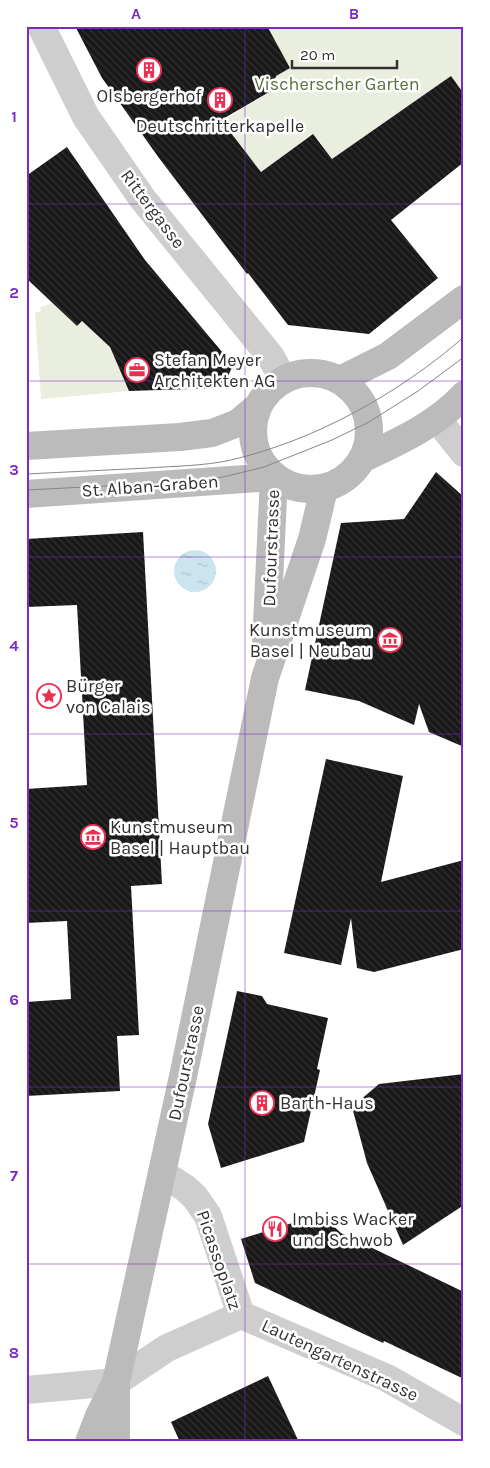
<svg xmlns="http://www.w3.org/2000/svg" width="490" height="1468" font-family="Karla,sans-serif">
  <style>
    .green { fill: #e9eedf }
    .water { fill: url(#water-ripples) }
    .building { fill: url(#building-back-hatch) }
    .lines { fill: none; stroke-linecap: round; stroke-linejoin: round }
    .street { stroke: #cecece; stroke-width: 28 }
    .secondary { stroke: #bbb; stroke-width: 28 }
    .tram { stroke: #868686; stroke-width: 1 }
    .grid { fill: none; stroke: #7b2cbf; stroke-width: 1; stroke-opacity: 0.55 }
    .labels { text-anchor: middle; stroke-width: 5; stroke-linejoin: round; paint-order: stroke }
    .park-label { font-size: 18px; fill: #5a703c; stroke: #fff }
    .poi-label { font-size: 18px; fill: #313131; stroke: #fff; text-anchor: start }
    .street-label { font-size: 18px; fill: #313131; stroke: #fff }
    .neatline { fill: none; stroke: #7b2cbf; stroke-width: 2 }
    .grid-label { font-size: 16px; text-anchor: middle; font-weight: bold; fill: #7b2cbf }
  </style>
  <defs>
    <pattern id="water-ripples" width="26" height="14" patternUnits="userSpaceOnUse" patternTransform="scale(1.25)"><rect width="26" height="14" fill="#cbe5ee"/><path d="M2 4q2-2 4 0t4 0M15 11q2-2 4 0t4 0" fill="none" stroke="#afc5cd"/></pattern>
    <pattern id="building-back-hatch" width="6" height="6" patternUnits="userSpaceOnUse" patternTransform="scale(1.25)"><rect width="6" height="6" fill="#181818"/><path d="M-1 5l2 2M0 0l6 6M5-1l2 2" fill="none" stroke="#313131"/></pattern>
  </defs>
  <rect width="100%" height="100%" fill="#fff"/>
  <g class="green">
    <path d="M272,26h192v68l-13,-17 -94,116 -39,-54 -10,-2 -47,35 -39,-51 49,-30 -27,-47z"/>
    <path d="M53,303l24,23 5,-5 28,26 19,44 -88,8 -6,-86 6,-2 -1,-4z"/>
  </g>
  <circle class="water" cx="195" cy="571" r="21"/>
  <g class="building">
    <path d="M75,26h192l23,42 -14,8 -5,15 -50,29 40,52 52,-38 19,25 119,-83 13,18v68l-73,58 47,58 -69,56 -81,-9 -40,-52 -1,1 -88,-116 -57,-80z"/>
    <path d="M67,147l78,113 88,105 -10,23 -94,3 -19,-44 -28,-26 -5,5 -51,-48v-102z"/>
    <path d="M436,472l28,25v250l-35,-15 -10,-28 -5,21 -55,-24 -54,-11 36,-167 63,-4z"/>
    <path d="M143,532l19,352 -31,2 8,149 -22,1 3,55 -94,5v-94l45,-3 -4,-78 -41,2v-134l61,-4 -10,-180 -51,2v-68z"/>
    <path d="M326,759l77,17 -22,106 83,-22v89l-90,23 -17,-4 -6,-50 -10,47 -57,-12z"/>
    <path d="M237,991l25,5 5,8 61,14 -11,51 3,1 -16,72 -83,26 -13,-44z"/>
    <path d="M464,1074v131l-61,40 -36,-82 -15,-56 27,-23z"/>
    <path d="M321,1214l20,19 123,59v87l-80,-38 -1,2 -128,-60 -14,-44z"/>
    <path d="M268,1376l31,66h-119l-9,-20z"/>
  </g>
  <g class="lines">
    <g class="street">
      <path d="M41,26l45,91 56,81 129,159 12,22"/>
      <path d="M437,419l27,34"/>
      <path d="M162,1173l23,15 10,9 13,19 33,99"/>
      <path d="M241,1315l146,63 77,44"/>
      <path d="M26,1390l90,-8 51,-34 74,-33"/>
    </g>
    <g class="secondary">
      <circle cx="311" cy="431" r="58"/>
      <path d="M340,380l48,-24 76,-57"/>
      <path d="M26,446l154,-9 32,-4 26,-10 19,-16"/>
      <path d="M364,458c36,-17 72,-33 100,-63"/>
      <path d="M26,494l248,-17"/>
      <path d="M266,645l8,-168"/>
      <path d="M116,1388v54"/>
      <path d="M89,1442l10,-26 17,-34 68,-310 81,-394 47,-139 12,-50"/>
    </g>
    <g class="tram">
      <path d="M26,474c41,-2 81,-4 122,-6 27,-2 56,-2 83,-8 85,-20 167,-66 233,-123"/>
      <path d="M26,490l158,-8 39,-5 41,-10 68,-27 37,-18 49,-31 46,-34"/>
    </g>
  </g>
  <path class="grid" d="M245,26v1416M26,204h438M26,381h438M26,557h438M26,734h438M26,911h438M26,1087h438M26,1264h438"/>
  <defs>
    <symbol id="building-ring" viewBox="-11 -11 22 22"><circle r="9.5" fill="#fff" stroke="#ed2e52" stroke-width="1.5"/><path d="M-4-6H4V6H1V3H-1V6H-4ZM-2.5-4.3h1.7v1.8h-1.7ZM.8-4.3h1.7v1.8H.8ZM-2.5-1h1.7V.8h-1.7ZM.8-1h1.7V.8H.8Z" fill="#ed2e52"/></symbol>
    <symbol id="office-ring" viewBox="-11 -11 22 22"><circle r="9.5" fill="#fff" stroke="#ed2e52" stroke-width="1.5"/><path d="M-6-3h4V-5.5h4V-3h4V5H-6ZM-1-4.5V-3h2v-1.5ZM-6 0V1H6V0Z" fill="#ed2e52"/></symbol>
    <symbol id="museum-ring" viewBox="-11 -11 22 22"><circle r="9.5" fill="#fff" stroke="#ed2e52" stroke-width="1.5"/><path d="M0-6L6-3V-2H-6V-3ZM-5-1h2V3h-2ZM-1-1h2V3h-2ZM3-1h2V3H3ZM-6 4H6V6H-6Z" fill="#ed2e52"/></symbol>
    <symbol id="sight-ring" viewBox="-11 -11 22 22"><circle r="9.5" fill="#fff" stroke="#ed2e52" stroke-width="1.5"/><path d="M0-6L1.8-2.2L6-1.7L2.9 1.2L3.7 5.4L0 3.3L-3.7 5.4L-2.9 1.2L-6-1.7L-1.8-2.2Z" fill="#ed2e52"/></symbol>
    <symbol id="restaurant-ring" viewBox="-11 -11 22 22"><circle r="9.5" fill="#fff" stroke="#ed2e52" stroke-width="1.5"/><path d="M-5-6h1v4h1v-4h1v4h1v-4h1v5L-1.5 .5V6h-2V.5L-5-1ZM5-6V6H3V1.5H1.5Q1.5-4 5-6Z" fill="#ed2e52"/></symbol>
  </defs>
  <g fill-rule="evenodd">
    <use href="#building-ring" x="135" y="56" width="28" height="28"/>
    <use href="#building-ring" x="206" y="86" width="28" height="28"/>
    <use href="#office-ring" x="123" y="356" width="28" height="28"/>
    <use href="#museum-ring" x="376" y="626" width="28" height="28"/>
    <use href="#sight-ring" x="35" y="682" width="28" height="28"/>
    <use href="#museum-ring" x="79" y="823" width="28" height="28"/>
    <use href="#building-ring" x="248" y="1089" width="28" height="28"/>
    <use href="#restaurant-ring" x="261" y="1215" width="28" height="28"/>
  </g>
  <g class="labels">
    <g class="park-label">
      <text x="337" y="90">Vischerscher Garten</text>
    </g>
    <g class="poi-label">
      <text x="149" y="102" text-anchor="middle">Olsbergerhof</text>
      <text x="220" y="132" text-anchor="middle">Deutschritterkapelle</text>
      <text x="154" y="366">Stefan Meyer<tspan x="154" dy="21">Architekten AG</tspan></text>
      <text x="372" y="636" text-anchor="end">Kunstmuseum<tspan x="372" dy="21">Basel | Neubau</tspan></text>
      <text x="66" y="692">Bürger<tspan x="66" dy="21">von Calais</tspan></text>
      <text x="110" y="833">Kunstmuseum<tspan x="110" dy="21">Basel | Hauptbau</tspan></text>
      <text x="280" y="1109">Barth-Haus</text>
      <text x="292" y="1225">Imbiss Wacker<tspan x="292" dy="21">und Schwob</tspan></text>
    </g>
    <g class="street-label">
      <text transform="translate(153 209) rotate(53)" y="6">Rittergasse</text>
      <text transform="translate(150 486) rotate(-4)" y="6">St. Alban-Graben</text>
      <text transform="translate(271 548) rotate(-88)" y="6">Dufourstrasse</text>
      <text transform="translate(186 1063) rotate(-78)" y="6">Dufourstrasse</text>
      <text transform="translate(219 1260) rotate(71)" y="6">Picassoplatz</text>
      <text transform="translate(340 1360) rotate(25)" y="6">Lautengartenstrasse</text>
    </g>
  </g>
  <rect width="490" height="1468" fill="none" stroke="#ffffff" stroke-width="55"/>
  <path d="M292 60v8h105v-8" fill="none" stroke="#313131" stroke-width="2.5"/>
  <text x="300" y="60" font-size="15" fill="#313131" stroke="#ffffff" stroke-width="4" paint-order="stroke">20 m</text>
  <rect x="28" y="28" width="434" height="1412" class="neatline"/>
  <g class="grid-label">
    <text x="136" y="19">A</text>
    <text x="354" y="19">B</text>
    <text x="14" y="122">1</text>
    <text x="14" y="298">2</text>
    <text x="14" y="475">3</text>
    <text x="14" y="651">4</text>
    <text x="14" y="828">5</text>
    <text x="14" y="1005">6</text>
    <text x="14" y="1181">7</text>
    <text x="14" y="1358">8</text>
  </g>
</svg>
